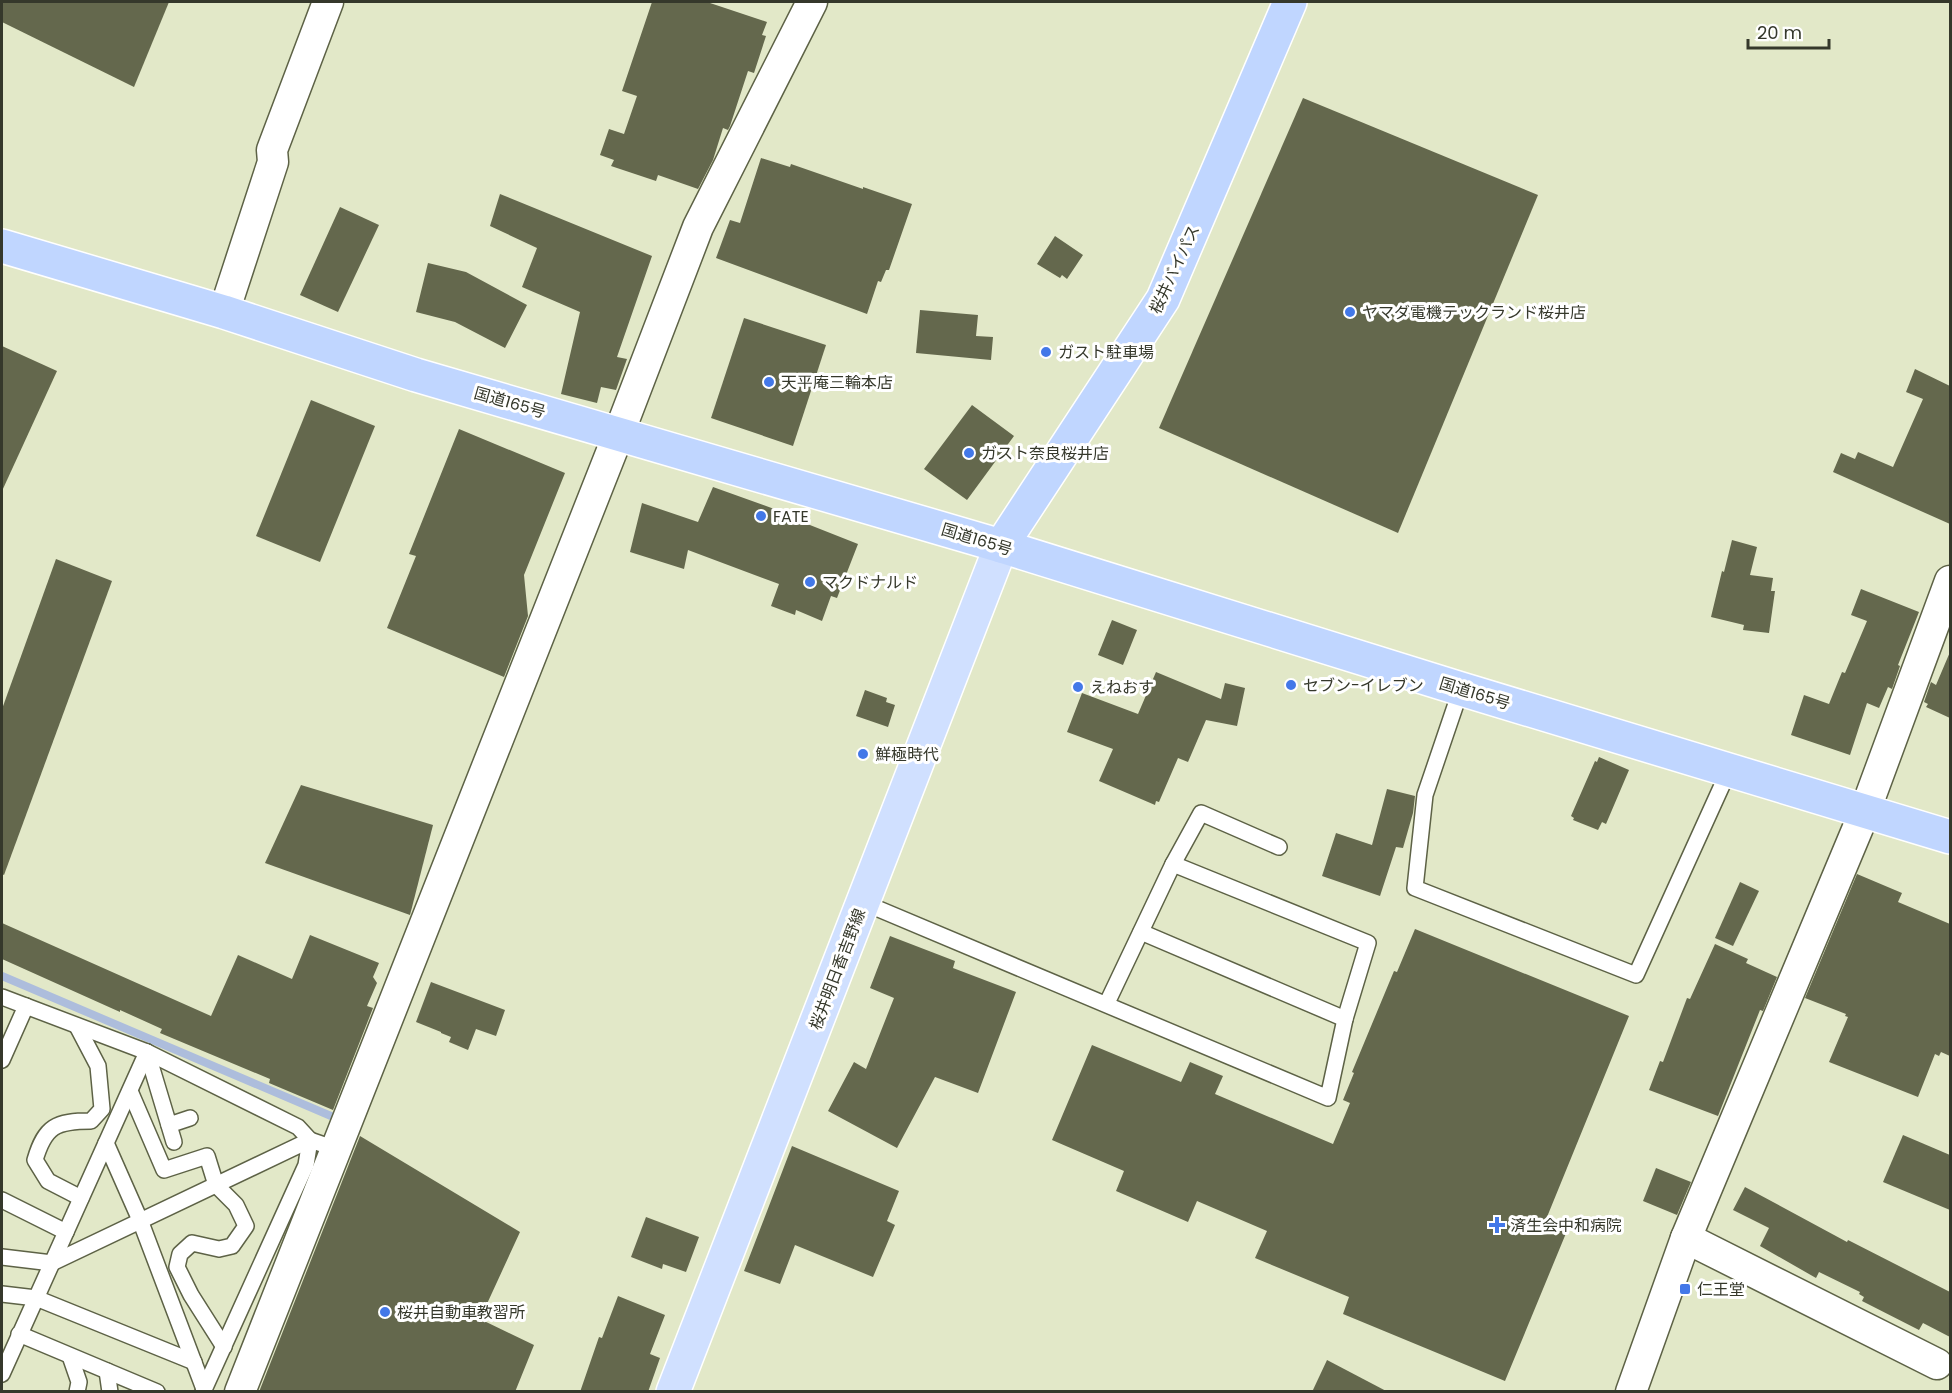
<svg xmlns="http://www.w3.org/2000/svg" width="1952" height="1393" font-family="Poppins,'Noto Sans JP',sans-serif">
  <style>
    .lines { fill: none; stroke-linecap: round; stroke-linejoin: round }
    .stream { stroke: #adbddc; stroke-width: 8 }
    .building { fill: #64684d }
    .service-casing { stroke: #5d6246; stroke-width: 18 }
    .minor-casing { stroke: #5d6246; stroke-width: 33 }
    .primary-casing { stroke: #fff; stroke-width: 36 }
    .trunk-casing { stroke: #fff; stroke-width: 36 }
    .service { stroke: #fff; stroke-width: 15 }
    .minor { stroke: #fff; stroke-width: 30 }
    .primary { stroke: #d0e0ff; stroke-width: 33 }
    .trunk { stroke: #c0d6ff; stroke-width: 33 }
    .poi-dot { fill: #4378e8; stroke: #fff; stroke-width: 2 }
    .labels { text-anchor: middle; stroke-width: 6; stroke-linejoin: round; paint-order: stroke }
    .street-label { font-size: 16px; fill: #35382b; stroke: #fff }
    .poi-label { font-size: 16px; fill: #35382b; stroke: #fff; text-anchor: start }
  </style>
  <rect width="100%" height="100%" fill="#e2e8c8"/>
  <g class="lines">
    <path class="stream" d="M2,976l329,140"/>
  </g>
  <g class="building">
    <path d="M2,2h167l-35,85 -132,-65z"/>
    <path d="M652,2h55l60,20 -5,13 4,1 -12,37 -6,-2 -18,55 -2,4 -5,-2 -10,32 -15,29 -40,-14 -2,6 -45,-15 3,-6 -14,-5 9,-26 15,5 13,-38 -15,-5z"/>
    <path d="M1303,98l235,97 -140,338 -239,-105z"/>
    <path d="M761,158l29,9 1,-3 72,25v-2l49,17 -23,66h-3l-5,12 -3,-1 -11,33 -151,-56 14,-38 10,3z"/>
    <path d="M500,194l152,62 -35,101 10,2 -11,31 -15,-3 -4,16 -36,-9 19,-82 -58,-25 15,-39 -47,-22z"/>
    <path d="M340,207l39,18 -41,87 -38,-17z"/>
    <path d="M1055,236l28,19 -16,24 -5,-4 -2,3 -23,-14z"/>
    <path d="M428,263l38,9 61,33 -22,43 -50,-26 -39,-10z"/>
    <path d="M920,310l58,5 -2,21 17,1 -2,23 -75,-7z"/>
    <path d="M744,318l82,27 -33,101 -82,-28z"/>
    <path d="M2,346l55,25 -55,120z"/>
    <path d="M1915,369l35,17v138l-117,-52 8,-19 14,6 3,-7 35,15 30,-68 -17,-7z"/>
    <path d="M311,400l64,26 -55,136 -64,-26z"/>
    <path d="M972,405l42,31 -47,64 -43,-31z"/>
    <path d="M459,429l106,44 -41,102 4,41 -24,61 -117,-49 29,-72 -7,-2z"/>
    <path d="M713,487l64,23v2l81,32 -21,54 -6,-2 -9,25 -26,-11 -1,5 -24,-9 8,-22 -91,-34 -4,19 -54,-17 12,-49 56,19z"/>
    <path d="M1732,540l25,7 -7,28 23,3 -2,13h4l-6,42 -26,-3 1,-5 -33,-8 11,-46 2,1z"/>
    <path d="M56,559l56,22 -108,294 -2,-1v-165z"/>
    <path d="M1861,589l58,23 -21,53 2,1 -8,23 -4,-2 -9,21 -12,-5 -17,52 -59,-20 13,-40 25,9 13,-32 3,1 22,-52 -16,-6z"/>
    <path d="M1112,620l25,10 -14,35 -25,-10z"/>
    <path d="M1950,652v66l-24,-11 2,-3 -4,-2 7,-20 5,3z"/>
    <path d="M1156,672l65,27 4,-16 20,5 -8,38 -31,-6 -18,42 -10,-4 -19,44 -3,-1 -1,4 -56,-24 14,-32 -46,-17 15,-39 56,21z"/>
    <path d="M865,690l22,8 -1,4 9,3 -7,22 -32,-11z"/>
    <path d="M1599,757l30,13 -23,54 -4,-2 -4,8 -25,-10 1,-2 -3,-2 24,-55 2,1z"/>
    <path d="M301,785l132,40 -23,90 -145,-52z"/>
    <path d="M1387,789l28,7 -2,17 -10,35 -7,-1 -16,49 -58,-20 14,-43 36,12z"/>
    <path d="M1857,874l45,19 -4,9 52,22v132l-9,-4 -2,4 -4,-2 -17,43 -89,-35 19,-45 -3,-1 1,-2 -41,-16z"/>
    <path d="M1740,882l19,9 -26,55 -18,-8z"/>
    <path d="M2,923l209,93 27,-61 54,24 18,-44 69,28 -6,14 4,6 -10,23 6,2 -40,102 -64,-27 1,-4 -110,-46 2,-4 -42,-19v2l-118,-53z"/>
    <path d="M1415,929l214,87 -82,201 22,9 -64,155 -162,-67 6,-17 -94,-39 12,-27 -70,-30 -9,21 -72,-31 8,-20 -72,-31 40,-95 89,37 9,-20 33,14 -8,18 118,50 17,-41 -7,-3 11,-27 -2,-1 42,-101 3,1z"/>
    <path d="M890,936l65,25 -2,7 63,24 -38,101 -43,-16 -38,71 -69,-37 26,-49 12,7 28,-71 -24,-10z"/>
    <path d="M1715,944l33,15 -2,4 31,14 -14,34 -3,-1 -42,106 -69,-26 11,-29 3,1 24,-64 3,1z"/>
    <path d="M431,982l74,28 -9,26 -20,-7 -8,21 -19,-8 2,-5 -10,-4v-1l-25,-10z"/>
    <path d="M1903,1135l47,20v55l-67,-28z"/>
    <path d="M360,1136l160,96 -40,87 54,26 -19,47h-256z"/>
    <path d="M792,1146l107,45 -12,30 8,4 -22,52 -78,-32 -15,39 -36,-13z"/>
    <path d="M1656,1168l35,14 -14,33 -34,-14z"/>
    <path d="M1745,1187l102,55 1,-2 102,52v45l-27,-14 -4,7 -57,-29 2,-4 -5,-3 1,-2 -41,-20 -3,6 -56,-32 9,-18 -36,-18z"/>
    <path d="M646,1217l53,20 -13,35 -23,-8 -1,5 -31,-12z"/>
    <path d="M618,1296l47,19 -15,39 10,4 -12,34h-68l19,-55 3,1z"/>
    <path d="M1327,1360l61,32h-76z"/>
  </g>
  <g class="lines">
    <defs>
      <g id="service">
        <path d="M1461,689l-36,106 -10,93 221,87 93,-205"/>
        <path d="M1173,864l28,-51 78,34"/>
        <path d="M862,902l466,196 17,-79 23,-76 -195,-79 -66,139"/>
        <path d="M1141,932l204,87"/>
        <path d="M2,997l145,55 151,75 12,13 -4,25 -103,227"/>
        <path d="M77,1026l21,40 4,43 -11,12c-35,0 -46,5 -56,39l13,21 33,17"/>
        <path d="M147,1052l27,90"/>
        <path d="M2,1060l24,-54"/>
        <path d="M130,1091l34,79 43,-14 9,29 20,20 10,21 -14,20 -13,3 -27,-6 -12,11 -3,13 14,28 33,52"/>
        <path d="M169,1125l21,-7"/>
        <path d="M106,1143l34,77 64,169"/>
        <path d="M2,1200l64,32"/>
        <path d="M2,1257l50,6 258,-123 26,9"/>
        <path d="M2,1294l34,4 158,64"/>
        <path d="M19,1334l138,58"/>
        <path d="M70,1356l9,26 -2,10"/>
        <path d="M107,1371l3,21"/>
        <path d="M2,1374l145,-322"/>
      </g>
      <g id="minor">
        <path d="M224,312l49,-150 -1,-12 56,-148"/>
        <path d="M1686,1238l251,126"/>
        <path d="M240,1392l379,-959 79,-206 114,-225"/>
        <path d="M1631,1392l55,-154 179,-427 85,-230"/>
      </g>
      <path id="primary" d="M673,1392l328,-846"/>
      <g id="trunk">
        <path d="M2,246l222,66 192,63 585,171 460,143 489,148"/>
        <path d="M1001,546l162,-247 127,-297"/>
      </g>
    </defs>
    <use href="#service" class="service-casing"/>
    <use href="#minor" class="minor-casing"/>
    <use href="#primary" class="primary-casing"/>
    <use href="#trunk" class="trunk-casing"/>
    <use href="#service" class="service"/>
    <use href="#minor" class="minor"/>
    <use href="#primary" class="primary"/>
    <use href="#trunk" class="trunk"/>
  </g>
  <g class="poi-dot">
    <circle cx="1350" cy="312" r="6"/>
    <circle cx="1046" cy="352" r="6"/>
    <circle cx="769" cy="382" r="6"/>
    <circle cx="969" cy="453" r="6"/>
    <circle cx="761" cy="516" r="6"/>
    <circle cx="810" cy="582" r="6"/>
    <circle cx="1291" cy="685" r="6"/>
    <circle cx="1078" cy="687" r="6"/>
    <circle cx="863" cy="754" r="6"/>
    <path d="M1494 1216h6v6h6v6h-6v6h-6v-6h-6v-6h6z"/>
    <rect x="1679" y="1283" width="12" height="12" rx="3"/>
    <circle cx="385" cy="1312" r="6"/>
  </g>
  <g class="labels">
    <g class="street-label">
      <text transform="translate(1174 269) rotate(-65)" y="6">桜井バイパス</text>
      <text transform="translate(510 402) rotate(16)" y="6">国道165号</text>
      <text transform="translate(977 539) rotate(17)" y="6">国道165号</text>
      <text transform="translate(1475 693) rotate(17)" y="6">国道165号</text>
      <text transform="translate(837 969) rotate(-69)" y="6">桜井明日香吉野線</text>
    </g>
    <g class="poi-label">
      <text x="1362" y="318">ヤマダ電機テックランド桜井店</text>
      <text x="1058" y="358">ガスト駐車場</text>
      <text x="781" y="388">天平庵三輪本店</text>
      <text x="981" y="459">ガスト奈良桜井店</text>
      <text x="773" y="522">FATE</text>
      <text x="822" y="588">マクドナルド</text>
      <text x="1303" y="691">セブン-イレブン</text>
      <text x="1090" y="693">えねおす</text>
      <text x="875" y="760">鮮極時代</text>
      <text x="1510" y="1231">済生会中和病院</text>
      <text x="1697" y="1295">仁王堂</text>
      <text x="397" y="1318">桜井自動車教習所</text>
    </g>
  </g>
  <rect width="1952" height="1393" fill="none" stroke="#35382b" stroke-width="6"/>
  <path d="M1748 39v9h81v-9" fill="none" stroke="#35382b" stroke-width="3"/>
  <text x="1757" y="39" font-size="18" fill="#35382b" stroke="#ffffff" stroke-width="4.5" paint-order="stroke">20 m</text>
</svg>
